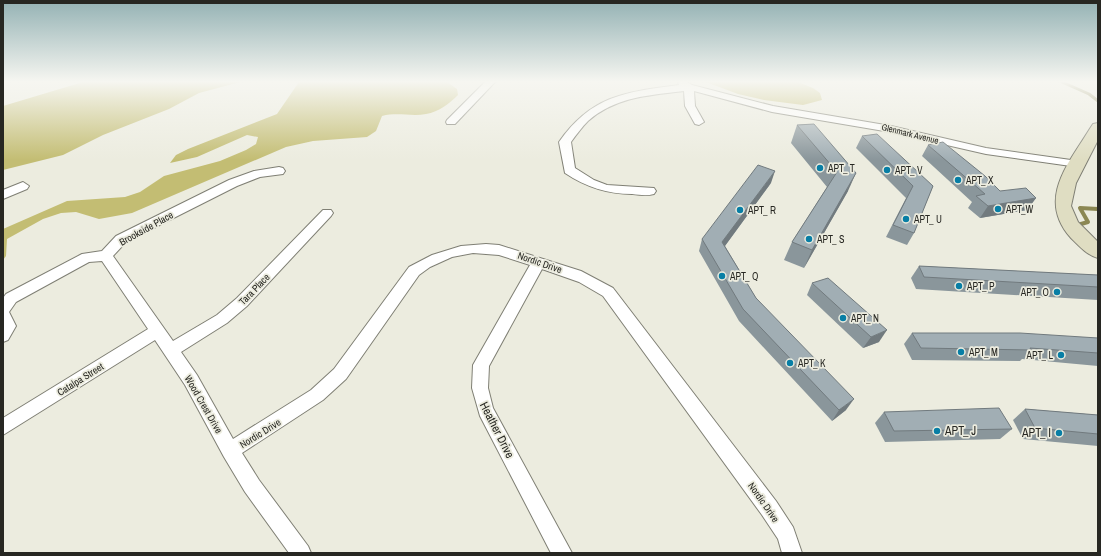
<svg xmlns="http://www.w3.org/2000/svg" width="1101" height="556" font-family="'Archivo Narrow',sans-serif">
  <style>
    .forest { fill: #c3bd73 }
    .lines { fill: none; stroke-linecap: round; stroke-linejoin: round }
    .stream-far1 { stroke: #8b8752; stroke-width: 3 }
    .stream { stroke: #8b8752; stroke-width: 4 }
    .street-casing { stroke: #7f7f74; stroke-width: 2 }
    .secondary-casing { stroke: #7f7f74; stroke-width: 2 }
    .street { fill: #fff; fill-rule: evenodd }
    .secondary { fill: #dfddc2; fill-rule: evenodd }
    .wall { fill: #8a969b }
    .shaded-wall { fill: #717a7e }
    .building { fill: #a1aeb4; stroke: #717a7e }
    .poi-dot { fill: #087ea5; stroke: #ececdf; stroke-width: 1.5 }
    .labels { text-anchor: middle; stroke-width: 3.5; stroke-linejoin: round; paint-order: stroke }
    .far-street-label { font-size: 9px; fill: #272722; stroke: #ececdf }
    .poi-label { font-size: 10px; fill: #272722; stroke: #ececdf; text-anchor: start }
    .street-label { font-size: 10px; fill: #272722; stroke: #ececdf }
    .near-street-label { font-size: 12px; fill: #272722; stroke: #ececdf }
    .near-poi-label { font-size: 12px; fill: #272722; stroke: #ececdf; text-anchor: start }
  </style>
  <rect width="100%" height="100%" fill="#ececdf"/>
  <g class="forest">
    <path d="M83,82h157l-41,11 -30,16 -66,26 -40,20 -60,15v-64z"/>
    <path d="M299,82h148l10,7 1,6c-8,8 -19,17 -32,19 -14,3 -28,-2 -44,2l-6,15 -9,6 -54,4 -27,6 -154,66 -33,6 -23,-7 -15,1 -18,6 -36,20 -1,17 -3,4v-31l64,-28 58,-4 15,-5 24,-16 56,-15 26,-11 10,-6 2,-7 -11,-2 -50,22 -27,6 6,-8 12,-6 89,-35z"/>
    <path d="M706,82h92l15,6 7,5 2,7 -19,5 -39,-5 -26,-6z"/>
  </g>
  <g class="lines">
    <path class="stream-far1" d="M1062,82l27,12 9,7"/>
    <path class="stream" d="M1078,229l3,-5 7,-2 -8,-14 18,1"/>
    <defs>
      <g id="street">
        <path d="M485,82h10l-40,42h-8l-1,-2 1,-2z"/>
        <path d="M678,82h9l5,3 81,21 118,20 95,22 92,13 6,3 -6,3 -92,-13 -96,-22 -118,-20 -78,-21 1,15 9,16 -5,3 -4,-1 -10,-18 -1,-15c-34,4 -69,6 -96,30 -6,6 -12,14 -17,21l4,26 19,12 13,5 47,3 2,3 -2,3c-7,2 -14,1 -22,0 -25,0 -46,-7 -67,-21l-6,-31c33,-47 67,-50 120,-57z"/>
        <path d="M279,167l4,1 2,3 -2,3 -23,3 -23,9 -111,56 -13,14 60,85 44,-26 20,-17 86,-88h8l2,3 -2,3 -84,90 -20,17 -46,29 16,23 36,64 78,-49 23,-21 75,-102 23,-12 29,-9 25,-2 13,1 82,26 32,17 163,213 17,26 9,26h-20l-4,-14 -16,-24 -159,-219 -24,-14 -37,-13 -53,97 -1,22 5,20 79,145h-21l-71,-137 -8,-28 1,-23 57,-100 -31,-10 -26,-2 -21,4 -22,10 -11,8 -73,104 -23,21 -81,53 17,27 49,66 3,7h-22l-44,-61 -21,-35 -39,-72 -30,-45 -152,95v-17l145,-89 -46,-68 -13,1 -73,40 -7,10 7,14 -8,14 -5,2v-44l3,-4 76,-40 20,-3 14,-15 113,-56 25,-9z"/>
        <path d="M23,182l6,4 -2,3 -24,10v-9z"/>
      </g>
      <path id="secondary" d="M1098,123v17l-22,43 -5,23 7,16 20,20v16c-11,-3 -19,-12 -27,-20 -35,-39 -2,-75 20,-111l2,-3z"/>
    </defs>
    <use href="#street" class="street-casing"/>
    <use href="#secondary" class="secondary-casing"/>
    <use href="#street" class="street"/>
    <use href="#secondary" class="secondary"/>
  </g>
  <g class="wall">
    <path d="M814,124l34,67 -44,77 -20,-8 8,-18 35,-55 -36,-44 6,-18z"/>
    <path d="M862,136l71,50 -19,47 -7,12 -21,-8 20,-39 -50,-50z"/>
    <path d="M928,145l72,46 36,7 -9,12 -47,8 -12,-10 4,-6 -50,-46z"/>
    <path d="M771,183l-46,63 31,52 90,112 -14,11 -93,-100 -40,-70 3,-12z"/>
    <path d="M919,266l179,9v25l-182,-11 -5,-11z"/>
    <path d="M812,283l67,59 -16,6 -56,-53z"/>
    <path d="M912,333l186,5v28l-76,-7 -2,2 -108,-1 -8,-16z"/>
    <path d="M1025,409l73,6v31l-75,-7 -10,-19z"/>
    <path d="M884,412l128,17 -12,10 -115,3 -10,-19z"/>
  </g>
  <g class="shaded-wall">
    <path d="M775,171l-4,12 -52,71 3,-12z"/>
    <path d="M856,173l-8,18 -44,77 8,-18z"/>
    <path d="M1036,198l-9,12 -47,8 8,-12z"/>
    <path d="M887,330l-8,12 -16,6 8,-11z"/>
    <path d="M854,399l-8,11 -14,11 7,-11z"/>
  </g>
  <g class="building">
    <path d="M814,124l42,49 -44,77 -20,-8 45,-70 -40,-47z"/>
    <path d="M877,134l56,52 -19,47 -21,-8 20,-39 -51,-50z"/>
    <path d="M943,142l42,34 15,15 26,-3 10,10 -48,8 -12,-10 9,-2 -57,-49z"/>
    <path d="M758,165l17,6 -53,71 34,56 98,101 -15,11 -96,-101 -41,-70z"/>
    <path d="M919,266l179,9v12l-174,-10z"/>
    <path d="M828,278l59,52 -16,7 -59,-54z"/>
    <path d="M912,333h108l78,5v15l-68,-5 1,2 -110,-2z"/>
    <path d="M999,408l13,21 -118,2 -10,-19z"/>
    <path d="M1025,409l73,6v19l-63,-6z"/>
  </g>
  <linearGradient id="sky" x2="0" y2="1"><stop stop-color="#94b2b4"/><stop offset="0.51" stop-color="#f6f6f1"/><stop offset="1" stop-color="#f6f6f1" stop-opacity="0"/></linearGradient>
  <rect width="1101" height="160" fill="url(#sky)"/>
  <g class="poi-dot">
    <circle cx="820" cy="168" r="4"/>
    <circle cx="887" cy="170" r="4"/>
    <circle cx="958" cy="180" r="4"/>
    <circle cx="998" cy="209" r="4"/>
    <circle cx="740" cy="210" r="4"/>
    <circle cx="906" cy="219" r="4"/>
    <circle cx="809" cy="239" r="4"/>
    <circle cx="722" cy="276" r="4"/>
    <circle cx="959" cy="286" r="4"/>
    <circle cx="1057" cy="292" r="4"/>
    <circle cx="843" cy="318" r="4"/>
    <circle cx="961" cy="352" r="4"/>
    <circle cx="1061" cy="355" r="4"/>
    <circle cx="790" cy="363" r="4"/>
    <circle cx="937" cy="431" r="4"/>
    <circle cx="1059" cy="433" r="4"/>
  </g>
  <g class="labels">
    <g class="far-street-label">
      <text transform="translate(910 134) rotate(14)" y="3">Glenmark Avenue</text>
    </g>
    <g class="poi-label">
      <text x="828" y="172">APT_ T</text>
      <text x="895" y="174">APT_ V</text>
      <text x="966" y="184">APT_ X</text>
      <text x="1006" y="213">APT_W</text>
      <text x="748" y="214">APT_ R</text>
      <text x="914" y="223">APT_ U</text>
      <text x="817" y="243">APT_ S</text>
      <text x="730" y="280">APT_ Q</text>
      <text x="967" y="290">APT_ P</text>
      <text x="1049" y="296" text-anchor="end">APT_ O</text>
      <text x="851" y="322">APT_ N</text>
      <text x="969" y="356">APT_ M</text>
      <text x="1053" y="359" text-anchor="end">APT_ L</text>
      <text x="798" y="367">APT_ K</text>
    </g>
    <g class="street-label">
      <text transform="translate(146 228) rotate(-29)" y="4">Brookside Place</text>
      <text transform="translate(540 262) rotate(19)" y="4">Nordic Drive</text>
      <text transform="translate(254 289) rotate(-46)" y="4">Tara Place</text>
      <text transform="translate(80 379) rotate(-32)" y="4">Catalpa Street</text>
      <text transform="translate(204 404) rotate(60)" y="4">Wood Crest Drive</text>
      <text transform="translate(260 433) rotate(-32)" y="4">Nordic Drive</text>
      <text transform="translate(764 502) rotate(55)" y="4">Nordic Drive</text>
    </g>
    <g class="near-street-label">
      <text transform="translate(497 430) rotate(63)" y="4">Heather Drive</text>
    </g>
    <g class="near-poi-label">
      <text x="945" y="435">APT_ J</text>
      <text x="1051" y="437" text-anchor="end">APT_ I</text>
    </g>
  </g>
  <rect width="1101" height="556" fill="none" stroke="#272722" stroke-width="8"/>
</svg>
